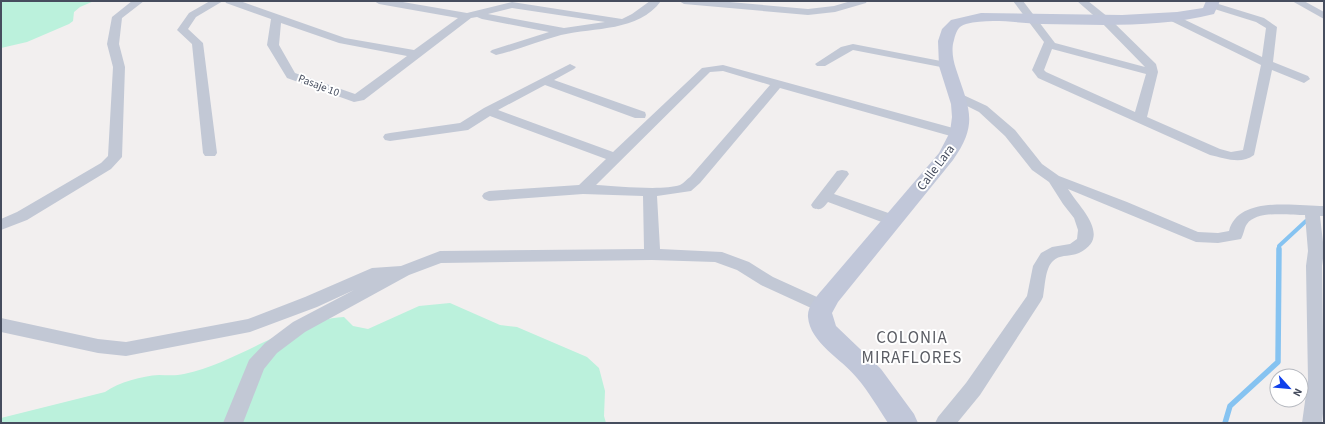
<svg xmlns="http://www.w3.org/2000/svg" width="1325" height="424" font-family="'Source Sans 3',sans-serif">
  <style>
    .green { fill: #bbf1dc }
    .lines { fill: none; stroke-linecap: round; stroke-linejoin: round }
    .stream-far1 { stroke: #86c3f1; stroke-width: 4 }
    .stream { stroke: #86c3f1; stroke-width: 5.5 }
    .street { fill: #c2c8d5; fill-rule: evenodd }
    .secondary { fill: #c1c7d9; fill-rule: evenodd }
    .labels { text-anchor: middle; stroke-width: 4; stroke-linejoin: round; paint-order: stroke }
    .far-street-label { font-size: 11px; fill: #464d5e; stroke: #fff }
    .street-label { font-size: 13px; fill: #464d5e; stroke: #fff }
    .near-neighbourhood-label { font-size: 17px; letter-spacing: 1px; fill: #5b5d64; stroke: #fff }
  </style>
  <rect width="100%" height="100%" fill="#f2efef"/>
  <g class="green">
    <path d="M1,1h93l-14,6 -6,5 -1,9 -4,3 -42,18 -26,6z"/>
    <path d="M450,303l50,22 17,2 70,30 12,11 6,23 -1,25 2,7h-605v-5l104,-26c14,-10 37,-16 54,-17 8,0 17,1 25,-1 56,-12 102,-53 160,-57l9,9 15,3 51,-23z"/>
  </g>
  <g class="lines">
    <path class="stream-far1" d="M1279,250v-4l27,-25"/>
    <path class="stream" d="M1225,423l5,-17 48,-44 1,-113"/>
    <g class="street">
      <path d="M132,1h12l-22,17 -3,26 6,23 -3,90 -11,12 -84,51 -26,10v-11l16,-7 84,-49 7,-7 5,-89 -6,-23 5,-27z"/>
      <path d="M210,1h13l-27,16 -8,12 15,14 14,110 -2,3h-10l-2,-3 -11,-109 -15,-14 12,-17z"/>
      <path d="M225,1h15l105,37 69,12 44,-32 -79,-14 -5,-3h23l70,12 45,-11 110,17 10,-5 18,-13h11c-23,31 -66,26 -100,34 -22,6 -43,15 -65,20l-6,-3 2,-2 57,-18 -67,-13 -5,-2 -6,1 -107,82 -10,2 -67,-24 -20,-33 4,-26 -45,-16zM512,8l93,14 -41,6 -76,-14zM281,23l58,20 68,13 -52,38 -60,-21 -16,-28z"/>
      <path d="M679,1h39l90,8 26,-3 17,-5h16l-1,2 -31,9 -27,3 -124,-11z"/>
      <path d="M1013,1h10l32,42 90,24 -45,-46 -23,-20h11l20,16 48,47 2,8 -11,45 73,32 11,3 12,-2 18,-85 -92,-45 -1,-2 1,-2h8l85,41 4,-29 -10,-6 -48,-15 -1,-2 5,-3 52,16 13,9 -4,35 35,14 2,3 -6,4 -32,-13 -18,85c-13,10 -30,3 -44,0l-172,-77 -6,-8 12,-28zM1052,49l94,25 -11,38 -89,-40 -2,-2z"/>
      <path d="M1292,1h12l20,11v7z"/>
      <path d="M853,44l93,18 6,3 -6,3 -93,-18 -28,16h-8l-2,-2 26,-17z"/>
      <path d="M570,64l6,3 -2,2 -20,11 91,32 1,3 -1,3h-10l-90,-33 -47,25 115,42 89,-84 21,-3 241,66 2,3 -2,3h-10l-174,-49 -80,95 -9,8 -34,5 3,53 62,3 27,10 24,15 55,25 3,5 -3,5 -6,1 -61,-28 -24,-15 -22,-8 -63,-2 -211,3 -32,12 -104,57 -28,21 -13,16 -21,54h-20l26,-63 16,-17 28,-21 61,-32 -37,17 -67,25 -124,24 -28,-3 -97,-21v-14l97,21 28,3 122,-23 57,-22 67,-29 29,-2 39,-15 204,-2 -1,-53 -60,-2 -94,7 -5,-2 -2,-3 2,-3 5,-2 90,-6 27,-26 -116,-43 -22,14 -78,11 -5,-1 -2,-3 2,-3 5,-1 70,-10 24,-15zM723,71l47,14 -80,92c-3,2 -6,6 -10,8 -17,6 -64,1 -84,0l114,-113z"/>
      <path d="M959,93l28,13 28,24 27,34 17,12 68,26 71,30 20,1 11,-2c9,-36 67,-25 95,-25v10h-4l4,35 -2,15 2,138 -2,19h-20l6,-43 -2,-114 2,-15 -3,-36c-15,0 -48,-5 -58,9 -3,4 -3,10 -6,15l-23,4 -22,-1 -128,-53c11,18 45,48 11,64 -9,4 -19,1 -26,8 -8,7 -8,26 -10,36l-2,4 -61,94 -23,28h-22l3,-6 28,-34 61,-87 6,-30 8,-13 11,-6 18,-3 7,-5 1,-9 -4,-12 -11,-14 -14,-22 -17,-12 -27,-34 -26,-24 -24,-12 -2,-3z"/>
      <path d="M842,170l5,1 2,3 -15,20 63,22 3,4 -3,4 -5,1 -5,-1 -59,-22c-5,6 -7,9 -15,6l-2,-3 2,-3 24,-31z"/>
    </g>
    <path class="secondary" d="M1206,1h14l-6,13c-55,14 -115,11 -172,10 -24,-1 -52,-6 -76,0 -8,2 -10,8 -12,16 -3,9 -1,20 2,29 13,40 23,54 -3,91l-115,142 -6,11 4,13 45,43 33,45 4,9h-30c-10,-15 -19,-31 -31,-45 -15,-19 -47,-35 -49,-61 -1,-10 8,-20 14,-27l117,-137 11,-21 2,-15 -1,-13 -12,-38 -1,-25 4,-12 9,-9 30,-7 141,2 55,-3 26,-4z"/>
  </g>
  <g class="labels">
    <g class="far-street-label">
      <text transform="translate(319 85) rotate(21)" y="4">Pasaje 10</text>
    </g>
    <g class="street-label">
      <text transform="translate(935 167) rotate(-53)" y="5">Calle Lara</text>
    </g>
    <g class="near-neighbourhood-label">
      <text x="912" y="343">COLONIA<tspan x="912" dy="20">MIRAFLORES</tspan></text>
    </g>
  </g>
  <rect width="1325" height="424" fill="none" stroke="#464d5e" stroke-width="4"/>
  <g transform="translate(1289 388) rotate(117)"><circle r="19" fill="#ffffff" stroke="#b5b8bf"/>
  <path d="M0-3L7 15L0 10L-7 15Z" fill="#0f40eb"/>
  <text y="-6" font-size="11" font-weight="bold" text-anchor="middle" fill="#464d5e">N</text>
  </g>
</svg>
